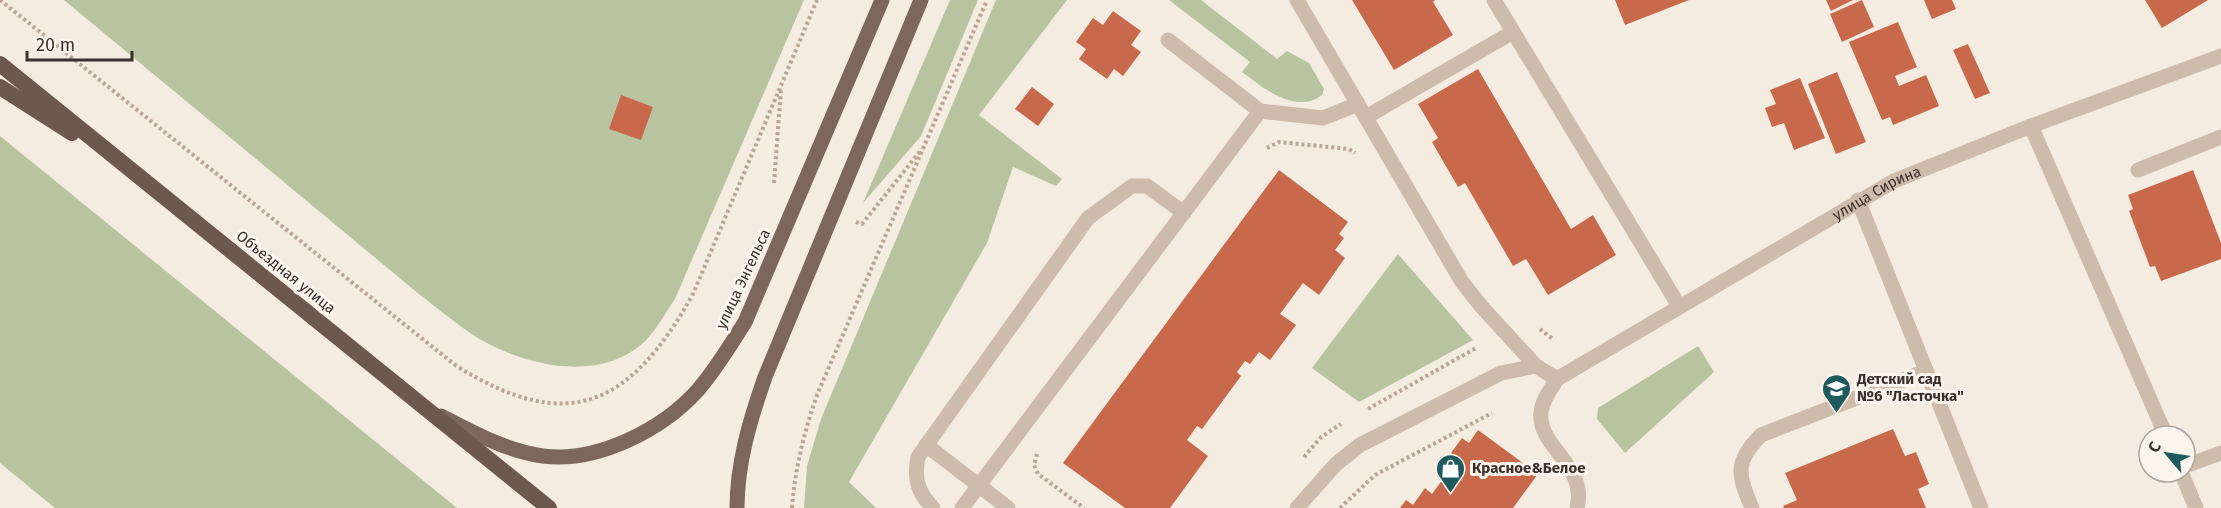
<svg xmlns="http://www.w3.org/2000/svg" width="2221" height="508" font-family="'Fira Sans',sans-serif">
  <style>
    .green { fill: #b8c4a0 }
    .building { fill: #c8694b }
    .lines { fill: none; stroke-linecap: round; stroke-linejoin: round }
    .path { stroke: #b9a596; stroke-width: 4; stroke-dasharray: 3 3; stroke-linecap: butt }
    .service { stroke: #cdbbac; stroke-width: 15 }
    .minor { stroke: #cdbbac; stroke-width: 15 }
    .primary { stroke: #7d675c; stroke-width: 15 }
    .trunk { stroke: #6c584f; stroke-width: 16 }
    .labels { text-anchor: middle; stroke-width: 6; stroke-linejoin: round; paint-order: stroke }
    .street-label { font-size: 15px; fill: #3b302b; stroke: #fbf5ee }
    .poi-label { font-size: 15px; font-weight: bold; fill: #3b302b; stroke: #fbf5ee; text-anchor: start }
  </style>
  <rect width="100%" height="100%" fill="#f4ebe1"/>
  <g class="green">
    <path d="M64,0h740l-129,299c-9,13 -18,30 -29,41 -46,46 -128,25 -176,-7 -17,-12 -34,-26 -51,-39z"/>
    <path d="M950,0h28l-57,136 -58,67z"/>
    <path d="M996,0h71l-88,115 83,64 -6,7 -43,-19 -26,76 -138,239 27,26h-72l3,-42 14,-47z"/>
    <path d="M1169,0h32l76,59 10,-8 22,12 15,26 -2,6c-26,20 -59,-7 -80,-23l8,-10z"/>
    <path d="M0,136l457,372h-402l-55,-45z"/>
    <path d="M1398,254l75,86 -114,62 -47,-34z"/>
    <path d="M1698,346l16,26 -89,81 -28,-34 1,-11z"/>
  </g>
  <g class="building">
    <path d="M1352,0h83l-2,2 20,33 -59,35z"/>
    <path d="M1615,0h74l-64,25z"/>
    <path d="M1826,0h27l-22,11z"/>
    <path d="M1862,0l12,27 -32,15 -12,-28z"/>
    <path d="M1924,0h28l4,9 -24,10z"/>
    <path d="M2145,0h63l-46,28z"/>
    <path d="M1113,11l28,20 -10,14 10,7 -18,24 -9,-7 -7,10 -28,-20 7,-10 -10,-7 17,-24 10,7z"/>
    <path d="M1898,22l19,45 -22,9 4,10 27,-11 13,31 -46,19 -3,-8 -8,3 -33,-78z"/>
    <path d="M1968,44l22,49 -15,6 -22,-49z"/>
    <path d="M1478,69l93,160 22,-14 23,40 -68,40 -22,-36 -13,7 -48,-83 -7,4 -26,-45 6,-4 -20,-34z"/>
    <path d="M1837,72l29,70 -30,12 -28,-70z"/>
    <path d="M1800,78l25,60 -31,12 -10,-27 -12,4 -7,-19 11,-4 -6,-14z"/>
    <path d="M1032,87l22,17 -16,22 -23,-17z"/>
    <path d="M621,95l32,12 -12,33 -32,-11z"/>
    <path d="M1279,170l69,52 -9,12 5,4 -9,12 10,8 -26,37 -16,-12 -23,31 16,11 -26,35 -11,-8 -9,12 -5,-3 -8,11 4,4 -39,53 -5,-3 -10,14 21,16 -38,52h-45l-62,-45z"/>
    <path d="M2193,170l28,73v16l-60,22 -6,-15 -5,1 -21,-56 4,-2 -5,-14z"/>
    <path d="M1893,429l12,27 11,-4 13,32 -11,5 8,19h-142l-1,-2 14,-6 -12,-27z"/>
    <path d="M1478,430l60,44 -25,34h-113l6,-8 7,5 12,-17 7,6 26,-36 -7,-5 11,-15 7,5z"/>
  </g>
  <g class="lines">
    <g class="path">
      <path d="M0,0l455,365c114,72 176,40 238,-71l124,-294"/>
      <path d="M1267,148l12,-6 70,7 6,4"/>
      <path d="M774,183l7,-94"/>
      <path d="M856,222l6,2 60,-75"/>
      <path d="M1540,329l14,11"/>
      <path d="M1368,409l108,-61"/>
      <path d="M1037,454l-3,11 4,9 46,34"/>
      <path d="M1304,457l17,-20 20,-13"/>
      <path d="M792,508c3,-40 12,-75 25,-113l170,-395"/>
      <path d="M1340,508l35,-33 117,-62"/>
    </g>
    <g class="service">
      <path d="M1297,0l165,282 19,24 55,60"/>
      <path d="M1494,0l185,306"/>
      <path d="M1168,40l92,71"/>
      <path d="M1366,117l147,-85"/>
      <path d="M2138,170l83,-33"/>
      <path d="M1858,200l123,308"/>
      <path d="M926,445l82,63"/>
      <path d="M2185,466l36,-13"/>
      <path d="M933,508c-16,-16 -19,-30 -15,-51l170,-239 44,-32h15l37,27"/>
      <path d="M962,508l298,-397 63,7 35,-14"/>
      <path d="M1297,508l39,-44 24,-19 141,-72 35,-7 21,13c-6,10 -15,21 -16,33 -4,35 47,53 36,96"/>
      <path d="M1752,508c-14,-33 -18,-46 9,-73l165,-64"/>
    </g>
    <g class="minor">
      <path d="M2031,126l135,310"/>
      <path id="s1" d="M1557,379l337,-198 137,-55 190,-70"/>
      <path d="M2181,472l15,36"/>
    </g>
    <g class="primary">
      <path d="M441,416c32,16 65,35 102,40 54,7 119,-26 155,-66 18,-21 32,-44 47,-68l137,-322"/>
      <path d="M737,508c0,-45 13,-88 28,-131l156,-377"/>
    </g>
    <g class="trunk">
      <path d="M0,64l549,444"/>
      <path d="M0,87l72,46"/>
    </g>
  </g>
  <defs>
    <symbol id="school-pin" viewBox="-11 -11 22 30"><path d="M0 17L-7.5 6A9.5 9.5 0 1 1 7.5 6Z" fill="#1f5a5e" stroke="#fbf5ee"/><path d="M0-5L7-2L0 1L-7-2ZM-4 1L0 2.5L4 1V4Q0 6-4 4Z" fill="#fff"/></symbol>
    <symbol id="shop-pin" viewBox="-11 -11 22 30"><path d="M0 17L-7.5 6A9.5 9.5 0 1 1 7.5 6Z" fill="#1f5a5e" stroke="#fbf5ee"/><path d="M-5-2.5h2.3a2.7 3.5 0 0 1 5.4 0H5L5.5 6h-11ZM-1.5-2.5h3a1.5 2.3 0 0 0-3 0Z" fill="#fff"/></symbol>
  </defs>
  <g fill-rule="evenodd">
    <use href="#school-pin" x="1820" y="372" width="33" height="45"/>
    <use href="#shop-pin" x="1434" y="452" width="33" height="45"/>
  </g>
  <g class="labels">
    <g class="street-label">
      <text dy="5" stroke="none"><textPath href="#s1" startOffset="370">улица Сирина</textPath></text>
      <text transform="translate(286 272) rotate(39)" y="5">Объездная улица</text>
      <text transform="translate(743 279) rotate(-65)" y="5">улица Энгельса</text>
    </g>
    <g class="poi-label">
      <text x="1857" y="384">Детский сад<tspan x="1857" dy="17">№6 "Ласточка"</tspan></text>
      <text x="1472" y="473">Красное&amp;Белое</text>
    </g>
  </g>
  <g transform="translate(2167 454) rotate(299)"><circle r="28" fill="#fbf5ee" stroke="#aea6a0" stroke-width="1.5"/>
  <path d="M0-4.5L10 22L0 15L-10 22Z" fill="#1f5a5e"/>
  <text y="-9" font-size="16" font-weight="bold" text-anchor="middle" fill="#3b302b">С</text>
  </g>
  <path d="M27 51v9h105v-9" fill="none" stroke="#3b302b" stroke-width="3"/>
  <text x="36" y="51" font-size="18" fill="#3b302b" stroke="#fbf5ee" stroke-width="4.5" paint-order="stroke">20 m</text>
</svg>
